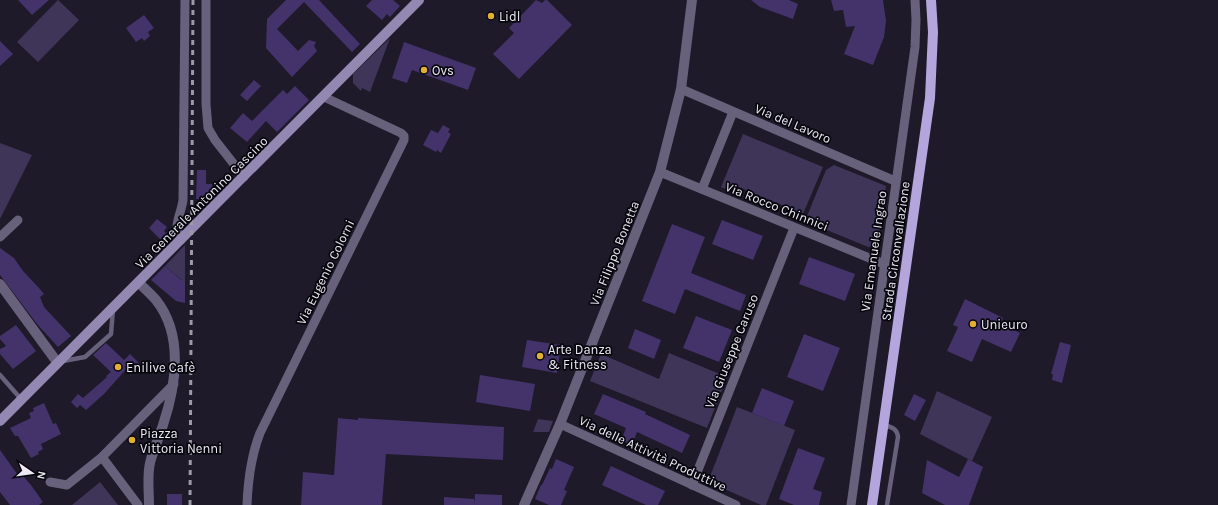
<svg xmlns="http://www.w3.org/2000/svg" width="1218" height="505" font-family="Karla,sans-serif">
  <style>
    .green { fill: #3f3559 }
    .building { fill: #44326a }
    .lines { fill: none; stroke-linecap: round; stroke-linejoin: round }
    .service { stroke: #67617b; stroke-width: 4.5 }
    .minor { stroke: #67617b; stroke-width: 9 }
    .tertiary { stroke: #67617b; stroke-width: 10 }
    .secondary { stroke: #9288b2; stroke-width: 10 }
    .primary { stroke: #b4a6dd; stroke-width: 10 }
    .rail { stroke: #9c9aa6; stroke-width: 3; stroke-dasharray: 5 5; stroke-linecap: butt }
    .poi-dot { fill: #e0b034; stroke: #07060c; stroke-width: 1.5 }
    .labels { text-anchor: middle; stroke-width: 3.5; stroke-linejoin: round; paint-order: stroke }
    .poi-label { font-size: 13px; fill: #eceaf5; stroke: #07060c; text-anchor: start }
    .street-label { font-size: 13px; fill: #eceaf5; stroke: #07060c }
  </style>
  <rect width="100%" height="100%" fill="#1e1a29"/>
  <g class="green">
    <path d="M58,0l21,20 -41,42 -21,-20z"/>
    <path d="M390,38l-20,54 -8,-4 -1,3 -8,-8v-9z"/>
    <path d="M743,134l80,33 -20,47 -69,-29 -6,5 -7,-3z"/>
    <path d="M0,143l32,12 -32,64z"/>
    <path d="M834,165l52,21 -9,59 -9,2 -63,-26 21,-51z"/>
    <path d="M185,245v39l-4,-1 1,-3 -17,-14z"/>
    <path d="M669,353l58,24 -20,51 -117,-47 11,-27 58,25z"/>
    <path d="M937,391l55,26 -20,44 -52,-27z"/>
    <path d="M737,407l58,23 -29,75h-5l-46,-20 -3,-5 -1,-6z"/>
    <path d="M538,419l15,2 -4,11h-16z"/>
    <path d="M100,482l18,23h-46z"/>
  </g>
  <g class="building">
    <path d="M18,0h31l-17,15z"/>
    <path d="M286,0h33l41,44 -8,8 -48,-50 -27,27 21,22 11,-11 7,2 -2,4 3,5 -25,26 -26,-29 1,-29z"/>
    <path d="M372,0h21l7,6 -10,11 -3,-3 -5,6 -16,-14z"/>
    <path d="M536,0l6,3 3,-3h2l25,25 -53,54 -26,-25 21,-21 -5,-5z"/>
    <path d="M751,0h38l9,4 -5,15 -33,-12z"/>
    <path d="M831,0h52l3,21 -2,16 -11,28 -29,-11 11,-28 -9,1 -3,-17 -9,1z"/>
    <path d="M144,15l10,13 -6,4 2,4 -6,5 -2,-3 -6,4 -10,-14z"/>
    <path d="M0,41l13,13 -13,12z"/>
    <path d="M404,42l72,26 -8,22 -56,-20 -5,13 -15,-5z"/>
    <path d="M254,80l7,6 -14,15 -7,-6z"/>
    <path d="M295,86l14,14 -32,32 -11,-11 -19,21 -17,-14 13,-15 9,8 31,-31 4,4z"/>
    <path d="M443,125l7,4 -2,3 3,2 -10,19 -4,-3 -1,2 -13,-7 8,-15 7,3z"/>
    <path d="M197,170h9v14h6v15h-16z"/>
    <path d="M157,219l10,8 -3,4 7,7 -6,6 -16,-16z"/>
    <path d="M722,220l41,16 -10,24 -41,-16z"/>
    <path d="M672,224l33,13 -14,36 55,22 -6,16 -55,-22 -10,25 -33,-13z"/>
    <path d="M0,248l14,10 9,13 16,17 5,6 -4,3 4,10 27,29 -13,11 -21,-23 -37,-49z"/>
    <path d="M809,257l46,17 -10,27 -46,-17z"/>
    <path d="M165,266l20,17v20l-9,-2 -25,-21z"/>
    <path d="M965,299l38,19 -2,5 19,10 -9,19 -29,-13 -10,23 -25,-11 11,-24 -5,-2z"/>
    <path d="M696,316l36,14 -13,32 -36,-14z"/>
    <path d="M16,325l20,26 -23,18 -13,-15v-5l6,-3 -6,-7v-3z"/>
    <path d="M635,329l26,11 -7,19 -26,-11z"/>
    <path d="M804,334l36,14 -17,43 -36,-14z"/>
    <path d="M527,340l34,5 -4,28 -35,-6z"/>
    <path d="M1060,342l11,3 -9,38 -10,-3 1,-6h-2z"/>
    <path d="M106,343l18,17 6,-6 11,11 -7,8 -6,-6 -24,27 -18,16 -6,-5 -3,3 -6,-6 7,-8 5,4 24,-21 -1,-1 5,-4 -18,-17z"/>
    <path d="M480,375l55,9 -5,27 -54,-9z"/>
    <path d="M762,388l32,13 -10,25 -32,-13z"/>
    <path d="M603,394l43,18 -1,2 45,21 -8,18 -45,-21 -5,13 -11,-4 5,-13 -32,-14z"/>
    <path d="M914,394l12,6 -11,21 -11,-6z"/>
    <path d="M44,403l9,21 3,-1 5,11 -20,10 2,5 -5,3 1,2 -8,4 -13,-22h-3l-5,-8 21,-10 -2,-5 5,-2 -1,-3z"/>
    <path d="M338,418l20,2v-2l146,9 -1,33 -117,-6 -4,51h-81l2,-33 31,3z"/>
    <path d="M798,448l27,10 -12,31 9,3 -3,13h-25l-15,-6z"/>
    <path d="M0,450l20,28 3,-2 8,9 12,17 -4,3h-29l-10,-13z"/>
    <path d="M556,459l18,8 -10,23 3,1 -6,14h-12l-14,-6 6,-14h1l8,-17 2,1z"/>
    <path d="M968,459l15,8 -14,38h-24l-23,-12 5,-33 32,17z"/>
    <path d="M611,466l54,25 -7,14h-12l-44,-20z"/>
    <rect x="167" y="494" width="15" height="11"/>
    <path d="M475,494l27,1v10h-28z"/>
    <path d="M444,497l30,2v6h-30z"/>
  </g>
  <g class="lines">
    <g class="service">
      <path d="M63,361l22,-4 26,-23 2,-25"/>
      <path d="M0,375l21,24"/>
      <path d="M883,425c8,2 14,3 15,12l-11,68"/>
    </g>
    <g class="minor">
      <path d="M206,0v104l2,24 7,12 29,37"/>
      <path d="M681,89l214,92"/>
      <path d="M660,172l224,92"/>
      <path d="M702,189l31,-77"/>
      <path d="M0,237l18,-17"/>
      <path d="M181,240c-9,-14 0,-25 2,-40l2,-200"/>
      <path d="M560,424l176,81"/>
      <path d="M102,457l36,48"/>
      <path d="M50,482l17,3 35,-28 72,-73"/>
      <path d="M692,485l102,-257"/>
      <path d="M247,505c1,-25 4,-49 13,-72l144,-293v-4l-3,-3 -77,-36"/>
      <path d="M851,505l64,-458 1,-27 -1,-20"/>
    </g>
    <g class="tertiary">
      <path d="M139,283c5,5 12,11 17,17 28,35 20,86 7,125 -4,13 -10,25 -13,38 -3,13 -1,28 -1,42"/>
      <path d="M0,284l57,78"/>
      <path d="M524,505l36,-81 100,-252 21,-83 11,-89"/>
    </g>
    <path class="secondary" d="M0,421l419,-421"/>
    <path class="primary" d="M872,505l58,-407 3,-66 -2,-32"/>
    <path class="rail" d="M190,505l3,-505"/>
  </g>
  <g class="poi-dot">
    <circle cx="491" cy="16" r="4"/>
    <circle cx="424" cy="70" r="4"/>
    <circle cx="973" cy="324" r="4"/>
    <circle cx="540" cy="356" r="4"/>
    <circle cx="118" cy="367" r="4"/>
    <circle cx="132" cy="440" r="4"/>
  </g>
  <g class="labels">
    <g class="poi-label">
      <text x="499" y="21">Lidl</text>
      <text x="432" y="75">Ovs</text>
      <text x="981" y="329">Unieuro</text>
      <text x="548" y="354">Arte Danza<tspan x="548" dy="15">&amp; Fitness</tspan></text>
      <text x="126" y="372">Enilive Cafè</text>
      <text x="140" y="438">Piazza<tspan x="140" dy="15">Vittoria Nenni</tspan></text>
    </g>
    <g class="street-label">
      <text transform="translate(793 123) rotate(23)" y="5">Via del Lavoro</text>
      <text transform="translate(201 202) rotate(-45)" y="5">Via Generale Antonino Cascino</text>
      <text transform="translate(777 206) rotate(22)" y="5">Via Rocco Chinnici</text>
      <text transform="translate(873 251) rotate(-82)" y="5">Via Emanuele Ingrao</text>
      <text transform="translate(895 251) rotate(-82)" y="5">Strada Circonvallazione</text>
      <text transform="translate(614 253) rotate(-68)" y="5">Via Filippo Bonetta</text>
      <text transform="translate(325 272) rotate(-64)" y="5">Via Eugenio Colorni</text>
      <text transform="translate(731 351) rotate(-68)" y="5">Via Giuseppe Caruso</text>
      <text transform="translate(653 453) rotate(25)" y="5">Via delle Attività Produttive</text>
    </g>
  </g>
  <g transform="translate(32 473) rotate(103)" stroke="#07060c" stroke-width="3" paint-order="stroke">
  <path d="M0-3L7 15L0 10L-7 15Z" fill="#eceaf5"/>
  <text y="-6" font-size="11" font-weight="bold" text-anchor="middle" fill="#eceaf5">N</text>
  </g>
</svg>
